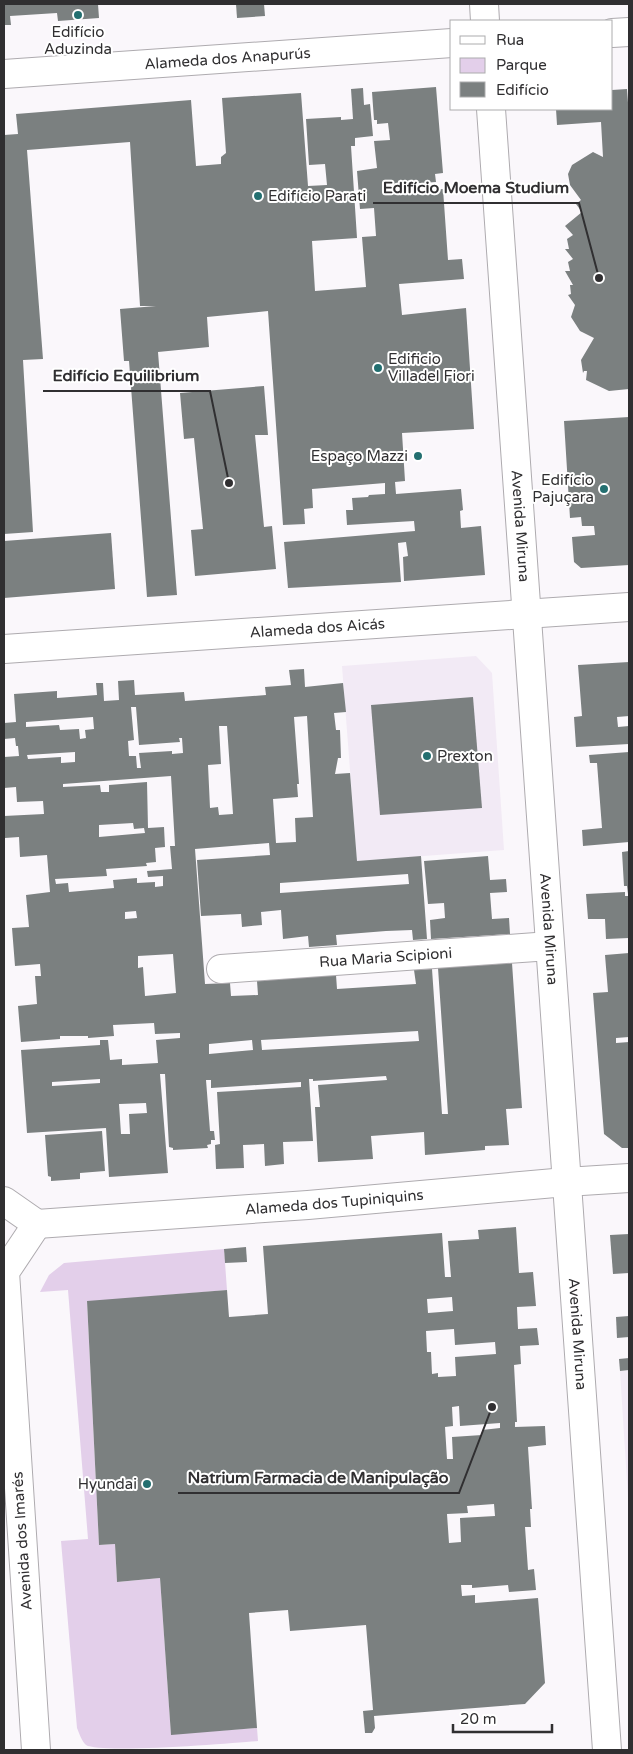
<svg xmlns="http://www.w3.org/2000/svg" width="633" height="1754" font-family="'Varela Round',sans-serif">
  <style>
    .built { fill: #f2eaf5 }
    .green { fill: #e3cfea }
    .building { fill: #7b8080; fill-rule: evenodd }
    .lines { fill: none; stroke-linecap: round; stroke-linejoin: round }
    .street-casing { stroke: #aeabaf; stroke-width: 30 }
    .street { stroke: #fff; stroke-width: 28 }
    .poi-dot { fill: #236f70; stroke: #fff; stroke-width: 2 }
    .labels { text-anchor: middle; stroke-width: 4; stroke-linejoin: round; paint-order: stroke }
    .poi-label { font-size: 15px; fill: #302f31; stroke: #fff; text-anchor: start }
    .street-label { font-size: 15px; fill: #302f31; stroke: #fff }
    .leader { fill: none; stroke: #302f31; stroke-width: 2 }
    .callout-dot { fill: #302f31; stroke: #fff; stroke-width: 2 }
    .callout-label { font-size: 16px; text-anchor: middle; font-weight: bold; fill: #302f31; stroke: #fff; stroke-width: 4; stroke-linejoin: round; paint-order: stroke }
  </style>
  <rect width="100%" height="100%" fill="#faf7fb"/>
  <g class="built">
    <path d="M476,656l16,17 12,177 -147,11 -15,-195z"/>
    <path d="M629,1370v144l-9,-143z"/>
  </g>
  <path class="green" d="M224,1249l3,41 -140,12 12,243 16,-1 2,38 43,-4 11,156 86,-6 1,13c-25,2 -158,13 -172,4 -4,-3 -7,-12 -9,-17l-16,-187 27,-2 -20,-249 -28,2 9,-17 15,-12z"/>
  <g class="building">
    <path d="M4,4h94l1,14 -41,3 -1,-8 -47,3 1,9h-7z"/>
    <path d="M236,4h28l1,12 -28,2z"/>
    <path d="M436,87l7,86 -8,1 1,8 -44,3 1,9 50,-5 5,71 14,-1 2,20 -65,5 3,31 64,-7 8,121 -72,4 3,48 -10,1 1,12 65,-5 2,21 -3,1 1,17 20,-2 4,49 -81,6 -1,-24 5,-1 -2,-14 -8,1 3,39 -113,6 -4,-46 131,-11 -1,-10 -67,4 -1,-15h7l-1,-12 16,-1 1,-2 16,-1v-11l-73,6 1,19 -9,1 1,15 -22,1 -15,-214 -61,6 2,30 -51,5 19,243 -30,2 -18,-236h-5l-4,-52 36,-3h-16l-10,-164 -103,8 16,209 -20,1 10,172 -29,2v-399l14,-1 -2,-20 175,-14 5,66 25,-2v-7l5,-4 -4,-55 79,-5 7,93 19,-1 -2,-21 -16,1 -3,-46 35,-2v3l12,-1 -2,-30 12,-1 1,17 6,-1 3,32 -18,2v8h-4l6,92 -45,3 3,50 51,-4 -4,-50 14,-1 -2,-28 -14,1 -3,-38 20,-3 -3,-27 16,-1 -2,-17 -11,1v-4h-3l-2,-28z"/>
    <path d="M627,89l2,27v273l-20,2 -23,-11 1,-9h-3l-1,2 -2,-13 13,-22 -14,-7 -9,-14 4,-12 -7,-10 3,-1 -1,-9h3l-8,-14h5l-2,-9 5,-3 -8,-10h4l-2,-10 6,-4 -8,-9 17,-14 -6,-8 5,-4 -11,-15 -2,-11 4,-9 21,-13 10,5 -2,-35 -44,3 -1,-16h56v-19z"/>
    <path d="M264,386l4,49h-13l9,92 8,-1 4,43 -81,7 -4,-46 12,-1 -9,-91 -10,1 -4,-46z"/>
    <path d="M629,417v148l-48,3 -7,-6 -2,-25 23,-2 -1,-9h-12l-1,-9 -11,1 -6,-97z"/>
    <path d="M111,533l4,56 -111,9v-57z"/>
    <path d="M629,662v54l-12,1 1,10 11,-1v18l-53,3 -2,-30 8,-1 -4,-51z"/>
    <path d="M304,669l1,18 38,-4 3,29 -12,1 2,17h4l1,28h-3l-3,16 15,-1 7,88 64,-5 6,83 -14,1 -1,-10 -26,1 -50,4 1,10 -28,2 -1,-11 -25,3 -2,-29 -20,2 1,13 -20,2 -1,-13 -40,2 -4,-56 73,-5 -1,-12 -74,6 10,135 25,-1 1,13 27,-1 -1,-14 79,-6 1,14 79,-5 -2,-14 18,-1 10,145h6l-10,-146 74,-5 10,145 -16,1 3,36 -24,1v4l-60,5 -1,-23 -53,4 2,23 -55,3 -3,-55h5l-2,-22 69,-5 -1,-4 -73,5v-2h-4l4,62 -30,1 1,22 -19,2 -1,-22 -21,1 1,23 -28,1 -1,-24 5,-1 -3,-52 84,-5v-5l-90,6v-8h-5l4,51h4l1,9h-4v4l-4,1 1,3 -35,2v-2l-4,-1 -4,-73h-5l8,99 -59,4 -3,-49 -79,5 -6,-83 79,-5v-5h8l2,20 12,-1v6l36,-2 -2,-23 24,-2v-5l-25,1 -1,-11 -41,2 1,11 -26,2v-2h-28v3l-39,3 -3,-36 19,-2 -2,-28h6l-1,-12 -25,2 -3,-38 17,-1 -3,-32 24,-3 -3,-37 -27,2 -1,-20 -14,1 -1,-22 40,-2 -1,-13 -26,1 -1,-15 -12,1v-31l15,-1 -1,-10h-2l-1,-8 -11,1v-16l12,-1 -2,-28 43,-3v7l40,-3 -1,-12h7l1,18 15,-1 -1,-19 16,-1 1,15 49,-3 1,9 81,-6 -1,-8 26,-2 -2,-15zM131,707h5l3,38 41,-3 -1,-4h3l1,15 -11,1v-3l-33,2 2,15h-4l-1,-12h-7l-1,-15 6,-1zM307,716l6,101 -18,1 1,24 -20,1 -3,-44 25,-2 -1,-13h2l-5,-67zM93,717l1,12 -9,1 1,8 -6,1 -1,-10 -19,1 -1,-5 -33,2v-5zM219,726h8l6,88 -14,1 -1,-8 -8,1 -2,-43 13,-1zM75,752v10l-14,1v-6l-33,2 -1,-4zM171,776l4,70h-5l2,23 -25,2 1,6 15,-1v10l-8,1v-5l-18,1v-5l-24,2 1,8 -45,4 -1,-9 -12,1 -1,-5 52,-3 -1,-7 41,-3 -1,-3 10,-1 -1,-14 10,-1 -1,-20 -16,1 -1,-46 -38,3v7h-8l-1,-7 -37,2v-3zM133,823l1,6 10,-1 1,5 -46,4v-12zM408,874l1,10 -129,9v-10zM136,911l1,7 -12,1v-7zM173,954l3,39 -31,3 -2,-29 -5,1v-12zM418,1031l1,10 -157,9 -1,-10zM252,1040l1,10 -44,4v-10zM100,1079v4l-48,3v-4zM146,1103l1,10 -18,1 1,20h-9l-2,-30z"/>
    <path d="M473,697l9,111 -102,7 -9,-110z"/>
    <path d="M629,752v90l-46,4 -1,-16 20,-2 -5,-65h-7l-1,-8z"/>
    <path d="M629,851v43h-1l-1,-8h-3l-2,-34z"/>
    <path d="M488,856l2,24 16,-1 1,13 -17,1 2,26 17,-1 1,16 -79,5 -1,-19 15,-2 -1,-15 -16,1 -4,-43z"/>
    <path d="M625,892v4h4v42l-23,1 -1,-20h-17l-2,-25z"/>
    <path d="M629,953v84l-13,1v5l13,-1v106h-7l-18,-14 -11,-141 15,-1 -3,-37z"/>
    <path d="M102,1131l3,40 -25,2v6l-29,2v-4l-3,-1 -3,-41z"/>
    <path d="M516,1227l3,46 14,-1 3,34 -19,1 1,22 19,-1 2,17 -19,1 1,18 -7,1 3,57h-2v5l30,-1 1,19 -18,2 4,62h-2l1,18h-6l3,43 6,-1 2,21 -27,2 -1,-7 -36,3v-3h-11l1,11 13,-1v8l63,-5 7,85 -20,21 -151,12 1,12 -3,5h-7l-2,-22 10,-1 -7,-85 -76,6 -2,-21 -39,3 8,115 -86,7 -11,-157 -43,4 -2,-38 -16,1 -12,-244 140,-11 2,27 39,-3 -5,-68 179,-13 3,44h6l-3,-36 31,-2 -1,-9zM452,1297l1,14 -25,2 -1,-14zM454,1329l1,16 40,-3 1,12 -41,3 1,19 -18,1v-4l-6,1 -1,-22h-4l-1,-21zM459,1406l1,20 40,-3v5l-18,2v5l-30,2 1,22h-6l-2,-32 8,-1 -1,-19zM494,1504l1,12 -35,2 1,24 -12,1 -2,-29 21,-1 -1,-7z"/>
    <path d="M629,1234v39l-16,1 -3,-39z"/>
    <path d="M246,1247l1,15 -22,1 -1,-14z"/>
    <path d="M629,1316v21l-12,1 -1,-21z"/>
    <path d="M629,1358v12l-9,1 -1,-12z"/>
  </g>
  <g class="lines">
    <defs>
      <g id="street">
        <path d="M484,4l1,17"/>
        <path d="M612,33l17,-1"/>
        <path id="s1" d="M4,74l448,-31"/>
        <path id="s2" d="M491,109l116,1641"/>
        <path id="s3" d="M4,649l625,-42"/>
        <path id="s4" d="M221,969l329,-23"/>
        <path d="M4,1201l33,23"/>
        <path id="s5" d="M37,1224l271,-19 258,-23 63,-4"/>
        <path d="M36,1750l-31,-478 32,-48"/>
      </g>
    </defs>
    <use href="#street" class="street-casing"/>
    <use href="#street" class="street"/>
  </g>
  <g class="poi-dot">
    <circle cx="78" cy="15" r="5"/>
    <circle cx="258" cy="196" r="5"/>
    <circle cx="378" cy="368" r="5"/>
    <circle cx="418" cy="456" r="5"/>
    <circle cx="604" cy="489" r="5"/>
    <circle cx="427" cy="756" r="5"/>
    <circle cx="147" cy="1484" r="5"/>
  </g>
  <g class="labels">
    <g class="poi-label">
      <text x="78" y="37" text-anchor="middle">Edifício<tspan x="78" dy="17">Aduzinda</tspan></text>
      <text x="268" y="201">Edifício Parati</text>
      <text x="388" y="364">Edificio<tspan x="388" dy="17">Villadel Fiori</tspan></text>
      <text x="408" y="461" text-anchor="end">Espaço Mazzi</text>
      <text x="594" y="485" text-anchor="end">Edifício<tspan x="594" dy="17">Pajuçara</tspan></text>
      <text x="437" y="761">Prexton</text>
      <text x="137" y="1489" text-anchor="end">Hyundai</text>
    </g>
    <g class="street-label">
      <text dy="5" stroke="none"><textPath href="#s1" startOffset="224">Alameda dos Anapurús</textPath></text>
      <text dy="5" stroke="none"><textPath href="#s2" startOffset="418">Avenida Miruna</textPath></text>
      <text dy="5" stroke="none"><textPath href="#s3" startOffset="314">Alameda dos Aicás</textPath></text>
      <text dy="5" stroke="none"><textPath href="#s2" startOffset="822">Avenida Miruna</textPath></text>
      <text dy="5" stroke="none"><textPath href="#s4" startOffset="165">Rua Maria Scipioni</textPath></text>
      <text dy="5" stroke="none"><textPath href="#s5" startOffset="298">Alameda dos Tupiniquins</textPath></text>
      <text dy="5" stroke="none"><textPath href="#s2" startOffset="1228">Avenida Miruna</textPath></text>
      <text transform="translate(22 1541) rotate(-94)" y="5">Avenida dos Imarés</text>
    </g>
  </g>
  <path class="leader" d="M599 278L579 203H373M229 483L210 391H43M492 1407L459 1493H178"/>
  <g class="callout-dot">
    <circle cx="599" cy="278" r="5"/>
    <circle cx="229" cy="483" r="5"/>
    <circle cx="492" cy="1407" r="5"/>
  </g>
  <g class="callout-label">
    <text x="476" y="193">Edifício Moema Studium</text>
    <text x="126" y="381">Edifício Equilibrium</text>
    <text x="318" y="1483">Natrium Farmacia de Manipulação</text>
  </g>
  <rect width="633" height="1754" fill="none" stroke="#302f31" stroke-width="10"/>
  <rect x="450" y="20" width="162" height="90" fill="#ffffff" stroke="#acacad"/>
  <rect x="460" y="36" width="25" height="8" fill="#ffffff" stroke="#acacad"/>
  <text x="496" y="45" font-size="15" fill="#302f31">Rua</text>
  <rect x="460" y="58" width="25" height="15" fill="#e3cfea" stroke="#acacad"/>
  <text x="496" y="70" font-size="15" fill="#302f31">Parque</text>
  <rect x="460" y="82" width="25" height="15" fill="#7b8080" stroke="#acacad"/>
  <text x="496" y="95" font-size="15" fill="#302f31">Edifício</text>
  <path d="M453 1724v8h99v-8" fill="none" stroke="#302f31" stroke-width="2.5"/>
  <text x="460" y="1724" font-size="15" fill="#302f31" stroke="#ffffff" stroke-width="4" paint-order="stroke">20 m</text>
</svg>
